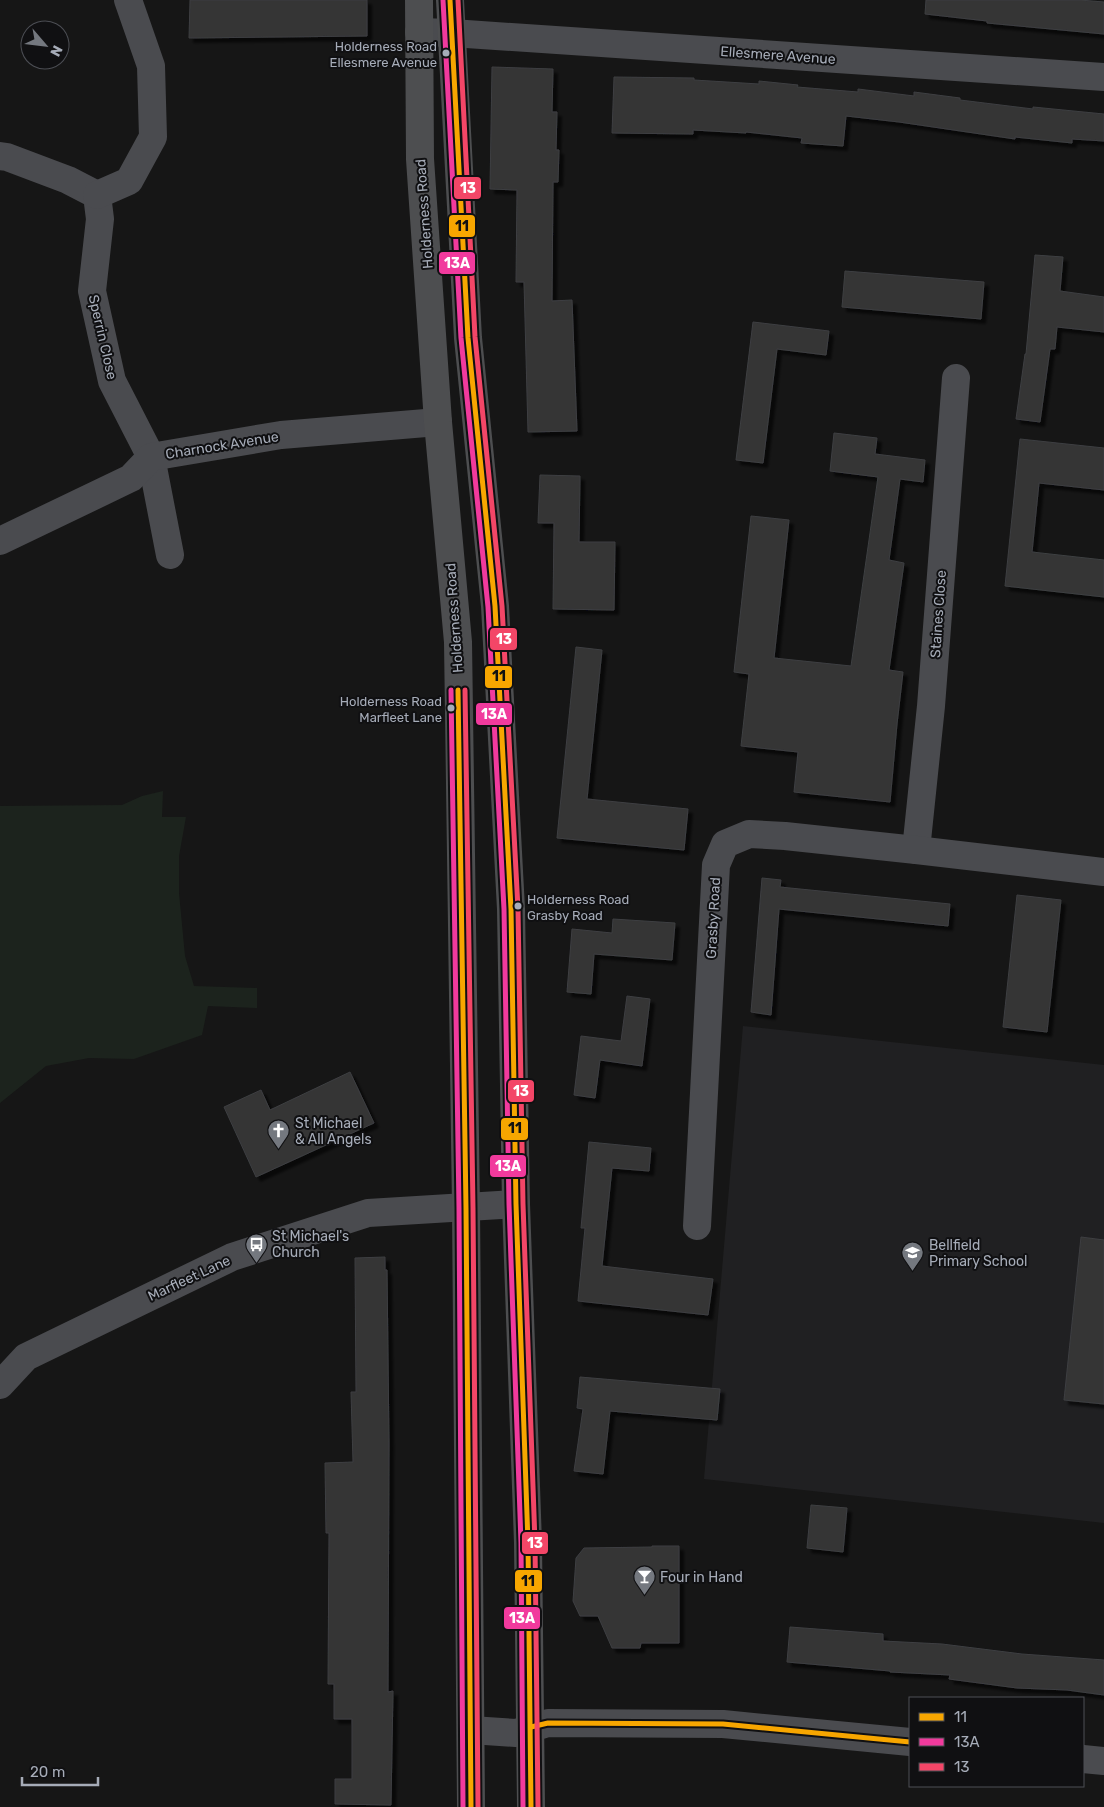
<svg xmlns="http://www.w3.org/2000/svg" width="1104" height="1807" font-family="Rubik,sans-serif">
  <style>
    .built { fill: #202022 }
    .green { fill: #1c231d }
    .building { fill: #343435; stroke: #3e3f42; filter: url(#shadow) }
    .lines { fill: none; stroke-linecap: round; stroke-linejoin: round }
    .minor { stroke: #4a4b4f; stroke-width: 28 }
    .highway { stroke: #4d4e50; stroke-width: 28 }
    .bus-1-casing { stroke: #101012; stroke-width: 9 }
    .bus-2-casing { stroke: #101012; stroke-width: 9 }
    .bus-3-casing { stroke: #101012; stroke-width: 9 }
    .bus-1 { stroke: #f7a600; stroke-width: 5 }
    .bus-2 { stroke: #f13a9d; stroke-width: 5 }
    .bus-3 { stroke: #f34667; stroke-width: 5 }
    .bus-dot { fill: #a6acb8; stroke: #101012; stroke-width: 2 }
    .labels { text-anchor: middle; stroke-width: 4; stroke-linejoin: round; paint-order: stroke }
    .bus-label { font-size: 13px; fill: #a6acb8; stroke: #101012; text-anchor: end }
    .street-label { font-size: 14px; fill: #a6acb8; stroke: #101012 }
    .poi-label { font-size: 14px; fill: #a6acb8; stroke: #101012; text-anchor: start }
    .line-badge { stroke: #101012; stroke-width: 2 }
    .badge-label { font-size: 14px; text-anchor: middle; font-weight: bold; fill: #fff }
    .pale-badge-label { font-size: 14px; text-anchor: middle; font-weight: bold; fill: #111 }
  </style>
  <defs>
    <filter id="shadow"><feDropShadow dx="4.5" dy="4.5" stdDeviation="1" flood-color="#0009"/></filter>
  </defs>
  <rect width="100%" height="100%" fill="#161616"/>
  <path class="built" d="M743,1026l361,39v458l-400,-44z"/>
  <path class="green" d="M163,791l-1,26h24l-7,39v37l6,63 9,30 63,2v20l-49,-2 -6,29 -68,24 -45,-1 -43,8 -46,37v-297l122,-1 20,-9z"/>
  <g class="building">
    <path d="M190,0h177v36l-178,2z"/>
    <path d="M926,0h154l24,2v32l-117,-11v-2l-62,-7z"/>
    <path d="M492,67l61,2 -1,43h5l-1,38h3l-1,32h-5l-1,119 20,-1 5,131 -49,1 -4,-150h-8l1,-92 -27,-1z"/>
    <path d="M614,77l80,1v2l65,4v-3l39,4 -1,2 61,5v-3l56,7v-4l46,6v2l73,9v-2l71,7v27l-32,-2v4l-57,-6v2l-116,-17 -53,-6 -3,30 -42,-3 1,-5 -56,-6v1l-53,-3v4l-81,-1z"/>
    <path d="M1035,255l28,2 -3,34 44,6v35l-47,-5 -2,22h-5l-10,73 -24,-3 9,-65h1z"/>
    <path d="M845,271l139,11 -3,37 -139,-12z"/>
    <path d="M753,322l76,9 -3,24 -49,-6 -14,114 -27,-3z"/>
    <path d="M834,433l43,5 -2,16 50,6 -2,22 -23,-3 -11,81 15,3 -15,107 14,2 -6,52 -7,78 -96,-10 4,-40 -57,-6 8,-72 -15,-2 17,-156 38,4 -15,138 77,8 27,-189 -48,-6z"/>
    <path d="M1020,439l84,9v42l-65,-7 -7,69 72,8v37l-99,-11z"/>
    <path d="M540,475l40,1 -1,66h36l-1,68 -61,-1 1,-86h-16z"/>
    <path d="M576,647l26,3 -15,149 101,10 -4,41 -127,-12z"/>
    <path d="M762,878l19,2 -1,7 170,17 -2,22 -169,-17 -8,106 -20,-3z"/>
    <path d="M1017,895l44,5 -14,132 -44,-5z"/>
    <path d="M613,919l62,4 -3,37 -78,-6 -3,40 -24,-2 5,-63 40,4z"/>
    <path d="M627,996l23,3 -8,67 -42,-6 -5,38 -21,-3 7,-59 40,5z"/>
    <path d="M350,1072l24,51 -118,54 -32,-70 37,-17 9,20z"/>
    <path d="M589,1142l62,6 -2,23 -37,-3 -10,98 111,13 -5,36 -130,-14 7,-73h-4z"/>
    <path d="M1081,1237l23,3v164l-40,-4z"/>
    <path d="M385,1257v13h2l2,173 -1,249 5,-1 -2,114 -56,-1v-25h17v-60h-18v-35h-6l1,-151h-3l-1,-70 28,-1 -2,-70h5l-1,-134z"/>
    <path d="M580,1377l140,12 -3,31 -107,-9 -7,63 -29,-3 9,-62 -6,-1z"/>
    <path d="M811,1505l36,3 -4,44 -36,-4z"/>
    <path d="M652,1546h27v97h-38l-1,5h-28l-14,-32h-18l-7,-15 3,-43 8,-10 68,-1z"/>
    <path d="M790,1627l93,7v7l59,3 80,10 82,6v35l-37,-5 -50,-2 -68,-9 1,-4 -60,-3v-1l-103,-9z"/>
  </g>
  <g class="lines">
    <g class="minor">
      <path d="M419,32l33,1 652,44"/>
      <path d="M0,156l7,1 61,23 29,15 3,24 -8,72 20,90 39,76 19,98"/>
      <path d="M97,195l32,-14 24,-44 -2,-71 -23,-66"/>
      <path d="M0,541l131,-63 20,-21 130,-22 157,-13"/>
      <path d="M916,850l15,-144 25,-328"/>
      <path d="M697,1226l19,-361 9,-21 24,-10 36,2 131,14 188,22"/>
      <path d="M0,1385l26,-28 206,-100 136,-44 148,-9"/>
      <path d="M471,1730l45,3 32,-10 175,1 187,18"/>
      <path d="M1083,1759l21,2"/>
    </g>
    <g class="highway">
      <path d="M419,0l1,159 18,263 20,220 8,566 5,599"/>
      <path d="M450,0l18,338 27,268 16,303 5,295 12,339 3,264"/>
    </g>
    <defs>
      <g id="bus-1">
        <path d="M450,0l18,338 27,268 16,303 5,295 12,339 3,264"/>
        <path d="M458,690l8,518 5,599"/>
        <path d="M531,1727l17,-4 175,1 187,18"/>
      </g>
      <g id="bus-2">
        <path d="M443,0l18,338 27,269 16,302 5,295 12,339 2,264"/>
        <path d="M451,690l8,518 4,599"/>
      </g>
      <g id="bus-3">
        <path d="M458,0l17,337 27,269 16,303 5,295 12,339 3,264"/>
        <path d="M465,690l8,518 5,599"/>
      </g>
    </defs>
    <use href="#bus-1" class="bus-1-casing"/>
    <use href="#bus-2" class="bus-2-casing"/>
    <use href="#bus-3" class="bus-3-casing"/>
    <use href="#bus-1" class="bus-1"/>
    <use href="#bus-2" class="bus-2"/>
    <use href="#bus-3" class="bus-3"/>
  </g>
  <defs>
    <symbol id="church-pin" viewBox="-11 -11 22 30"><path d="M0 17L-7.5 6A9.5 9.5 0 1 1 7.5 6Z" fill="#74787f" stroke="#101012"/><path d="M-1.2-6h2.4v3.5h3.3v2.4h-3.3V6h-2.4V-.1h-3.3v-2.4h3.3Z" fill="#fff"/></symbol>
    <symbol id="bus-pin" viewBox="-11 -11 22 30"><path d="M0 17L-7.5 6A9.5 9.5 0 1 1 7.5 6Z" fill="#74787f" stroke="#101012"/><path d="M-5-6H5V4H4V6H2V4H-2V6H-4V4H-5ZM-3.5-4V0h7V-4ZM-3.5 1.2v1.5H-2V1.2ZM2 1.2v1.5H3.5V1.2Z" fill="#fff"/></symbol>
    <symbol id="school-pin" viewBox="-11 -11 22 30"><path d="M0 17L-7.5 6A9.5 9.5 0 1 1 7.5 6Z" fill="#74787f" stroke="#101012"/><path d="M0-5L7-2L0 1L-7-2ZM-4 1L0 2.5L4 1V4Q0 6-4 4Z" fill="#fff"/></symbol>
    <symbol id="bar-pin" viewBox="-11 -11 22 30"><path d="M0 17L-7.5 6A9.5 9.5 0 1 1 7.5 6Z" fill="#74787f" stroke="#101012"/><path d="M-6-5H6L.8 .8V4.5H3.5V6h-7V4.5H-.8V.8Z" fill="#fff"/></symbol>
  </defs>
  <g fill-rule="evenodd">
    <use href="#church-pin" x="266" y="1118" width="25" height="34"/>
    <use href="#bus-pin" x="244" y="1232" width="25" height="34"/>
    <use href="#school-pin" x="900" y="1240" width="25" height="34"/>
    <use href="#bar-pin" x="632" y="1564" width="25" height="34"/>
  </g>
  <g class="bus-dot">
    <circle cx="446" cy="53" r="4.5"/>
    <circle cx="451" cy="708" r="4.5"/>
    <circle cx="518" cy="906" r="4.5"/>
  </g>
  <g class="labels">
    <g class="bus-label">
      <text x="437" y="51">Holderness Road<tspan x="437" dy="16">Ellesmere Avenue</tspan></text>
      <text x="442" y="706">Holderness Road<tspan x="442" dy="16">Marfleet Lane</tspan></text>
      <text x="527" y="904" text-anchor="start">Holderness Road<tspan x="527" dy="16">Grasby Road</tspan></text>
    </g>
    <g class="street-label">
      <text transform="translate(778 55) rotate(4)" y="5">Ellesmere Avenue</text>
      <text transform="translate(424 214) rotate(-94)" y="5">Holderness Road</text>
      <text transform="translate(103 337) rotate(77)" y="5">Sperrin Close</text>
      <text transform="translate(222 445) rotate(-9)" y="5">Charnock Avenue</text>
      <text transform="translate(938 614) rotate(-86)" y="5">Staines Close</text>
      <text transform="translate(454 618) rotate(-94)" y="5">Holderness Road</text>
      <text transform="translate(713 918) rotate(-87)" y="5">Grasby Road</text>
      <text transform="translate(189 1278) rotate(-25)" y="5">Marfleet Lane</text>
    </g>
    <g class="poi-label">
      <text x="295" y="1128">St Michael<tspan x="295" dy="16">&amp; All Angels</tspan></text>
      <text x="272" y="1241">St Michael's<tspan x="272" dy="16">Church</tspan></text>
      <text x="929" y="1250">Bellfield<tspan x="929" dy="16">Primary School</tspan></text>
      <text x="660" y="1582">Four in Hand</text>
    </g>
  </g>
  <g class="line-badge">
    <rect x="453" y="176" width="29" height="24" rx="5" fill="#f34667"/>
    <rect x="448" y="214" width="28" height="24" rx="5" fill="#f7a600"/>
    <rect x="438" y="251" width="38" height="24" rx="5" fill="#f13a9d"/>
    <rect x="489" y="627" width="29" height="24" rx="5" fill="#f34667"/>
    <rect x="484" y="665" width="29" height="24" rx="5" fill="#f7a600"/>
    <rect x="475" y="702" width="38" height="24" rx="5" fill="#f13a9d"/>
    <rect x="507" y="1079" width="28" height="24" rx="5" fill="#f34667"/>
    <rect x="500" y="1117" width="29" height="24" rx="5" fill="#f7a600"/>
    <rect x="489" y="1154" width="38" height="24" rx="5" fill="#f13a9d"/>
    <rect x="521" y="1531" width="28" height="24" rx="5" fill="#f34667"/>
    <rect x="514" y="1569" width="29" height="24" rx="5" fill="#f7a600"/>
    <rect x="503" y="1606" width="38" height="24" rx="5" fill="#f13a9d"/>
  </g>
  <g class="badge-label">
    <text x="468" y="193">13</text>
    <text x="457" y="268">13A</text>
    <text x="504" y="644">13</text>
    <text x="494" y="719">13A</text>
    <text x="521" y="1096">13</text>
    <text x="508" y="1171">13A</text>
    <text x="535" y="1548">13</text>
    <text x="522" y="1623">13A</text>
  </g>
  <g class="pale-badge-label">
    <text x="462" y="231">11</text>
    <text x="499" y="681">11</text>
    <text x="515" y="1133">11</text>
    <text x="528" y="1586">11</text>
  </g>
  <rect x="909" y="1697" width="175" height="90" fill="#101012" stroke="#4c4e54"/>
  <rect x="919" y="1713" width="25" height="8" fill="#f7a600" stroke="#4c4e54"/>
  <text x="954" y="1722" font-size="15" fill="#a6acb8">11</text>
  <rect x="919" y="1738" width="25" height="8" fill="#f13a9d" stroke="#4c4e54"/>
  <text x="954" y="1747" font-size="15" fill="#a6acb8">13A</text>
  <rect x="919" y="1763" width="25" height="8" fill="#f34667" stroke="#4c4e54"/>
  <text x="954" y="1772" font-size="15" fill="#a6acb8">13</text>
  <g transform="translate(45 45) rotate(118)"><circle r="24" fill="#101012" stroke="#4c4e54"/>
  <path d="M0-4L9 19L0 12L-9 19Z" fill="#74787f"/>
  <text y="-8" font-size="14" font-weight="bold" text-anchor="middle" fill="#a6acb8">N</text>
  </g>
  <path d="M22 1777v8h76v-8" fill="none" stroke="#a6acb8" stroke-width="2.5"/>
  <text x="30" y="1777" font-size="15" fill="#a6acb8" stroke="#101012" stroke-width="4" paint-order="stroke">20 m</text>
</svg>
